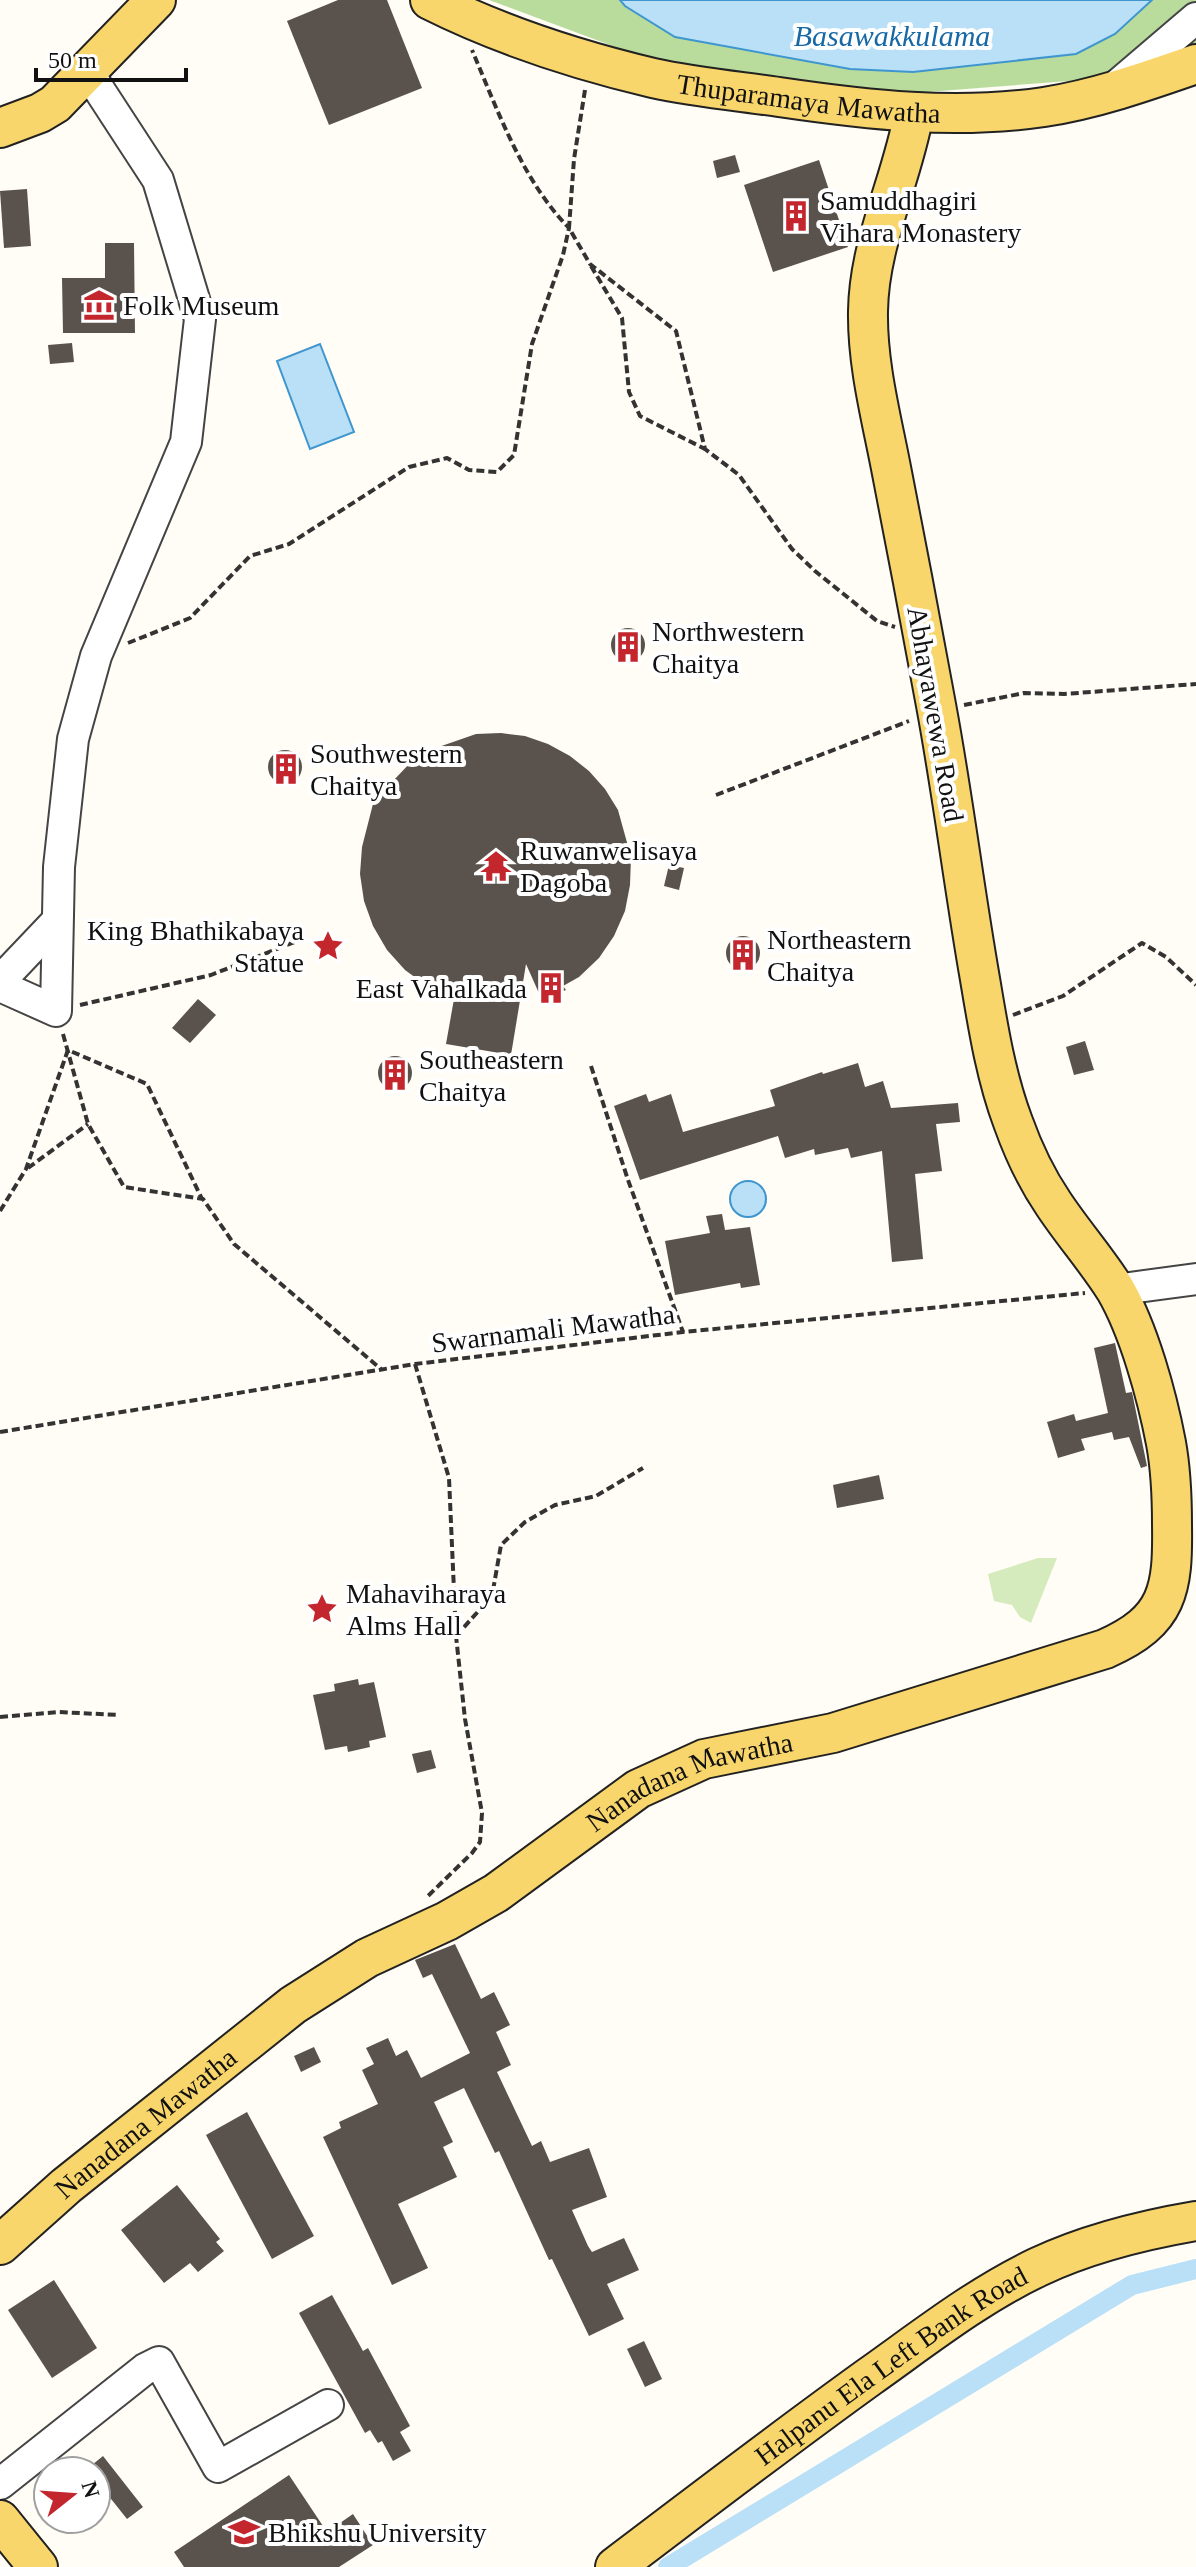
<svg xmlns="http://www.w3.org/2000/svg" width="1196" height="2567" font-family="Georgia,serif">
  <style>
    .green { fill: #d5ebbd }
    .forest { fill: #b9dc9c }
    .water { fill: #b9e0f7; stroke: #3f96cf; stroke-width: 2 }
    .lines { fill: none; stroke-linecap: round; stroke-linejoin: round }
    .canal { stroke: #b9e0f7; stroke-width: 20 }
    .building { fill: #5a524d }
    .minor-casing { stroke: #444; stroke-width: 34 }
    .major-casing { stroke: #222; stroke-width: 42 }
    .path { stroke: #333; stroke-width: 4; stroke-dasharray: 8 4; stroke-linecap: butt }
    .minor { stroke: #fff; stroke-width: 30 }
    .major { stroke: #f9d66b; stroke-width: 38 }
    .labels { text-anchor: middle; stroke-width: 8; stroke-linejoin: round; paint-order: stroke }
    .street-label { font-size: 28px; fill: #111; stroke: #fff }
    .poi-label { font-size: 28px; fill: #111; stroke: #fff; text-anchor: start }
    .water-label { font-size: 30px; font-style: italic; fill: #1768a6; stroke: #fff }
  </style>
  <rect width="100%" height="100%" fill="#fffdf5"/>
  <path class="green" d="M1038,1558h19l-26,65 -11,-6 -8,-12 -18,-4 -6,-27z"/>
  <path class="forest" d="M489,0h131l5,6 490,28 37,-34h44v46l-114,34 -181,14 -240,-30z"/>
  <g class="water">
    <path d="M620,0h532l-37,34 -39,20 -163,18 -63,-3 -175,-32 -50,-31z"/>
    <path d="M320,344l34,88 -44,17 -33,-88z"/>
    <circle cx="748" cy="1199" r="18"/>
  </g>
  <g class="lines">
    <path class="canal" d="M668,2567l464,-282 64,-16"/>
  </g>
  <g class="building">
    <path d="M338,0h49l35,88 -93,37 -42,-104z"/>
    <path d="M735,155l5,17 -23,6 -4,-17z"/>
    <path d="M819,160l29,87 -75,25 -29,-87z"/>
    <path d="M27,189l4,57 -27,2 -4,-57z"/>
    <path d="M105,243h29l1,90h-72l-1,-55h43z"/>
    <path d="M72,343l2,19 -24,2 -2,-19z"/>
    <circle cx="628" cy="645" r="17"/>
    <path d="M501,733l24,3 23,8 22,12 19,15 16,18 13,21 13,47 -1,28 -5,26 -11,25 -15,22 -20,19 -16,9 3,4 -24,10 -16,-36 -15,91 -65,-11 8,-45 -27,-13 -22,-16 -18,-20 -14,-24 -9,-25 -4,-27 2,-27 12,-47 4,2 15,-21 17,-18 20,-13 46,-16z"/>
    <circle cx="285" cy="767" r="17"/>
    <path d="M669,865l15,3 -5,22 -15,-4z"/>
    <circle cx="743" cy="953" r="17"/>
    <path d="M198,999l18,16 -26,28 -18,-15z"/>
    <path d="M1085,1041l9,29 -20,5 -8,-28z"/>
    <circle cx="395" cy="1073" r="17"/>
    <path d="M858,1063l7,24 18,-6 8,27 67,-5 2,19 -24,2 6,47 -27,3 8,85 -31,3 -10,-111 -31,7 -3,-10 -33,7 -1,-6 -29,9 -7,-22 -138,44 -26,-74 32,-12 3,8 22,-8 12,38 92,-26 -5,-16 52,-18 1,2z"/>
    <path d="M722,1214l3,16 25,-3 10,58 -19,3 -1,-5 -65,12 -10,-54 45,-8 -4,-17z"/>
    <path d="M1115,1343l11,50 6,-1 15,74 -6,2 -12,-31 -15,3 -2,-8 -31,7 4,11 -27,8 -11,-36 27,-8 2,7 32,-8 -14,-65z"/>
    <path d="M879,1475l5,24 -47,9 -4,-23z"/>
    <path d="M358,1679l1,6 15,-3 12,55 -17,4 1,6 -22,5 -1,-6 -22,4 -12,-55 22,-4 -1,-7z"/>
    <path d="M431,1750l5,18 -19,5 -5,-19z"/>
    <path d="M455,1944l26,55 13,-7 16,33 -14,7 15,33 -14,7 35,74 9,-5 9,21 39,-14 18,49 -35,13 16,36 4,6 32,-14 15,32 -32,14 17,35 -35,17 -37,-77 -3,1 -50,-109 -4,2 -31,-65 -30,14 19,40 -10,5 14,30 -59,27 30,64 -36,17 -69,-148 18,-9 -2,-6 39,-18 -16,-34 12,-6 -8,-16 22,-10 8,18 11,-6 14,28 49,-25 -38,-79 -9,4 -8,-18z"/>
    <path d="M314,2047l7,15 -20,10 -7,-16z"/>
    <path d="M247,2112l67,124 -42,23 -66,-124z"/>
    <path d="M177,2185l43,54 -4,3 8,9 -26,21 -8,-9 -26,20 -43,-53z"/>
    <path d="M54,2280l43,68 -45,30 -44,-68z"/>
    <path d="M332,2295l31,56 5,-3 42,78 -10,6 11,19 -18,10 -11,-20 -4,2 -8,-13 -5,3 -66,-120z"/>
    <path d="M644,2341l18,38 -17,8 -18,-38z"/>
    <path d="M103,2456l40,51 -16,12 -31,-39v-9l-9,-2z"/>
    <path d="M289,2475l38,57 26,-18 20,31 -34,22h-155l-10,-15z"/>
  </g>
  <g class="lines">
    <defs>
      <g id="minor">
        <path d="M1114,88l82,-70"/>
        <path d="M0,981l57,-60"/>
        <path d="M0,986l56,25 3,-144 14,-128 23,-83 90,-214 14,-123 -42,-139 -71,-109"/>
        <path d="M1115,1290l81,-11"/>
        <path d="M0,2484l145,-115 14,-7 59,105 110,-62"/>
      </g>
      <g id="major">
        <path id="s1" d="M430,0c70,35 147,60 223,78 41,9 84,13 126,19 89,13 176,23 265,10 52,-8 103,-26 152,-43"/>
        <path d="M0,128l40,-15 15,-9 101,-104"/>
        <path id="s2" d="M0,2245l66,-59 227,-181 74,-47 80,-37 49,-28 142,-104 66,-30 129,-26 272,-84c64,-28 68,-60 67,-124 0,-27 -1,-55 -6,-82 -9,-47 -27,-113 -51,-154 -19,-30 -43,-57 -62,-86 -17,-25 -30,-53 -40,-81 -17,-45 -25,-95 -33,-143 -16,-91 -27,-183 -44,-274 -14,-77 -29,-155 -44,-232 -10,-53 -25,-108 -24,-162 1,-69 34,-131 46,-198"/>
        <path d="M0,2520l38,47"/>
        <path id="s3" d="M615,2567c84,-64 168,-128 254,-190 55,-39 108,-81 169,-110 49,-23 105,-37 158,-46"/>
      </g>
    </defs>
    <use href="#minor" class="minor-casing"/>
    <use href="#major" class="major-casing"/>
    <g class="path">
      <path d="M585,90l-11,69 -5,69 21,36 86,67 29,118 34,26 53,74 23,22 62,50 18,6"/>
      <path d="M591,266l31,52 7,74 11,24 65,33"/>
      <path d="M128,643l62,-25 60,-62 39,-12 120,-77 38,-9 22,12 28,2 17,-17 18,-111 31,-89 6,-27c-47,-48 -71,-117 -97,-178"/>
      <path d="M964,705l60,-12 40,1 132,-10"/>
      <path d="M716,795l193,-74"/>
      <path d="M80,1005l131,-30 96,-38"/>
      <path d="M1013,1015l50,-19 79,-53 24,14 30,28"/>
      <path d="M63,1034l25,90 36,63 79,12 31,45 148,126"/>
      <path d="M591,1066l37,114 55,152"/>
      <path d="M28,1168l60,-44"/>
      <path d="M0,1211l26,-42 42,-119 79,34 55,115"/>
      <path d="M415,1364l34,114 7,158 9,83 17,94 -2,29 -8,11 -45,44"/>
      <path d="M0,1432l415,-68 268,-32 402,-39"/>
      <path d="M456,1636l36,-40 9,-51 24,-23 30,-17 41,-9 47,-28"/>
      <path d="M0,1717l59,-5 60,3"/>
    </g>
    <use href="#minor" class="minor"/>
    <use href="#major" class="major"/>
  </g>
  <defs>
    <symbol id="building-bare" viewBox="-9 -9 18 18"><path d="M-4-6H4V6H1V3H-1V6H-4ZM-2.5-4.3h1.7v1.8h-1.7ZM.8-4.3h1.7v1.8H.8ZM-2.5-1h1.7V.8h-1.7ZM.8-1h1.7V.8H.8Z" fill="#c4262e" stroke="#fff" stroke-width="2.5" paint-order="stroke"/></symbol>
    <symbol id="museum-bare" viewBox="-9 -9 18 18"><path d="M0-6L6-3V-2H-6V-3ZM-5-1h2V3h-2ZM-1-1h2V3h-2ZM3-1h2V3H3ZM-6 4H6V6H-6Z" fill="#c4262e" stroke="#fff" stroke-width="2.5" paint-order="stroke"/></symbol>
    <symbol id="temple-bare" viewBox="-9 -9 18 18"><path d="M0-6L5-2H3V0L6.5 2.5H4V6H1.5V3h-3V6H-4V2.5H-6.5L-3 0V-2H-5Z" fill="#c4262e" stroke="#fff" stroke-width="2.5" paint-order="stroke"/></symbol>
    <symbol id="sight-bare" viewBox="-9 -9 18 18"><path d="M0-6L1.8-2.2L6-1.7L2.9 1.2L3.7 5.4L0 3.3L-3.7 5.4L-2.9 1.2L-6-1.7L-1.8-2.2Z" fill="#c4262e" stroke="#fff" stroke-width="2.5" paint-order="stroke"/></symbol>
    <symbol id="university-bare" viewBox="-9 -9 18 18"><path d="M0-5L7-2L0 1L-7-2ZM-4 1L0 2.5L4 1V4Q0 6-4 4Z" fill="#c4262e" stroke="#fff" stroke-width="2.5" paint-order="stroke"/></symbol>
  </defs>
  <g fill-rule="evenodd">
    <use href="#building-bare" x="774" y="194" width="44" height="44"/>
    <use href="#museum-bare" x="77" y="283" width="44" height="44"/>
    <use href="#building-bare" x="606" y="625" width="44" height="44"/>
    <use href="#building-bare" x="264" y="747" width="44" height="44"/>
    <use href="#temple-bare" x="474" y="844" width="44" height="44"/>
    <use href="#sight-bare" x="306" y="924" width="44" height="44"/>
    <use href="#building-bare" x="721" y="933" width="44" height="44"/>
    <use href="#building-bare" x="529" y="966" width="44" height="44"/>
    <use href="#building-bare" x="373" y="1053" width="44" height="44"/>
    <use href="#sight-bare" x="300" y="1587" width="44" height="44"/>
    <use href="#university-bare" x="222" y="2510" width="44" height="44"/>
  </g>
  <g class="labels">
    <g class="street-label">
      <text dy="10" stroke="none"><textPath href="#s1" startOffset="394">Thuparamaya Mawatha</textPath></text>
      <text transform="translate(936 714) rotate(80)" y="10">Abhayawewa Road</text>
      <text transform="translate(553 1328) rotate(-7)" y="10">Swarnamali Mawatha</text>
      <text dy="10" stroke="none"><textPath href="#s2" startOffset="838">Nanadana Mawatha</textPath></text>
      <text dy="10" stroke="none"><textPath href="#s2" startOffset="190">Nanadana Mawatha</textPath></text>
      <text dy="10" stroke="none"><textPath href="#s3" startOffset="342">Halpanu Ela Left Bank Road</textPath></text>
    </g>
    <g class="poi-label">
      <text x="820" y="210">Samuddhagiri<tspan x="820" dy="32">Vihara Monastery</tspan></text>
      <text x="123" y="315">Folk Museum</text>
      <text x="652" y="641">Northwestern<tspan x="652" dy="32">Chaitya</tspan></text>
      <text x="310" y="763">Southwestern<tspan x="310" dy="32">Chaitya</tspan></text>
      <text x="520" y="860">Ruwanwelisaya<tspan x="520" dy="32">Dagoba</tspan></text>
      <text x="304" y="940" text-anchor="end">King Bhathikabaya<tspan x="304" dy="32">Statue</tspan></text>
      <text x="767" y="949">Northeastern<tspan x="767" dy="32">Chaitya</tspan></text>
      <text x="527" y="998" text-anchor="end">East Vahalkada</text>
      <text x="419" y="1069">Southeastern<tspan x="419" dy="32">Chaitya</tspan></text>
      <text x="346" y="1603">Mahaviharaya<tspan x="346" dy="32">Alms Hall</tspan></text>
      <text x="268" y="2542">Bhikshu University</text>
    </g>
    <g class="water-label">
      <text x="892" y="46">Basawakkulama</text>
    </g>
  </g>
  <g transform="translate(72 2495) rotate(73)"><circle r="38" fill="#ffffff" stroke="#a0a0a0" stroke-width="2"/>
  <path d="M0-6L14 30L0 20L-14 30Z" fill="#c4262e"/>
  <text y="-12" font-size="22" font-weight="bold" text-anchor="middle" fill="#111111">N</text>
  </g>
  <path d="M36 68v12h150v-12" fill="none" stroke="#111111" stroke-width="4"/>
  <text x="48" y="68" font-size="24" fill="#111111" stroke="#ffffff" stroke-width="6" paint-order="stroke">50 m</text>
</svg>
